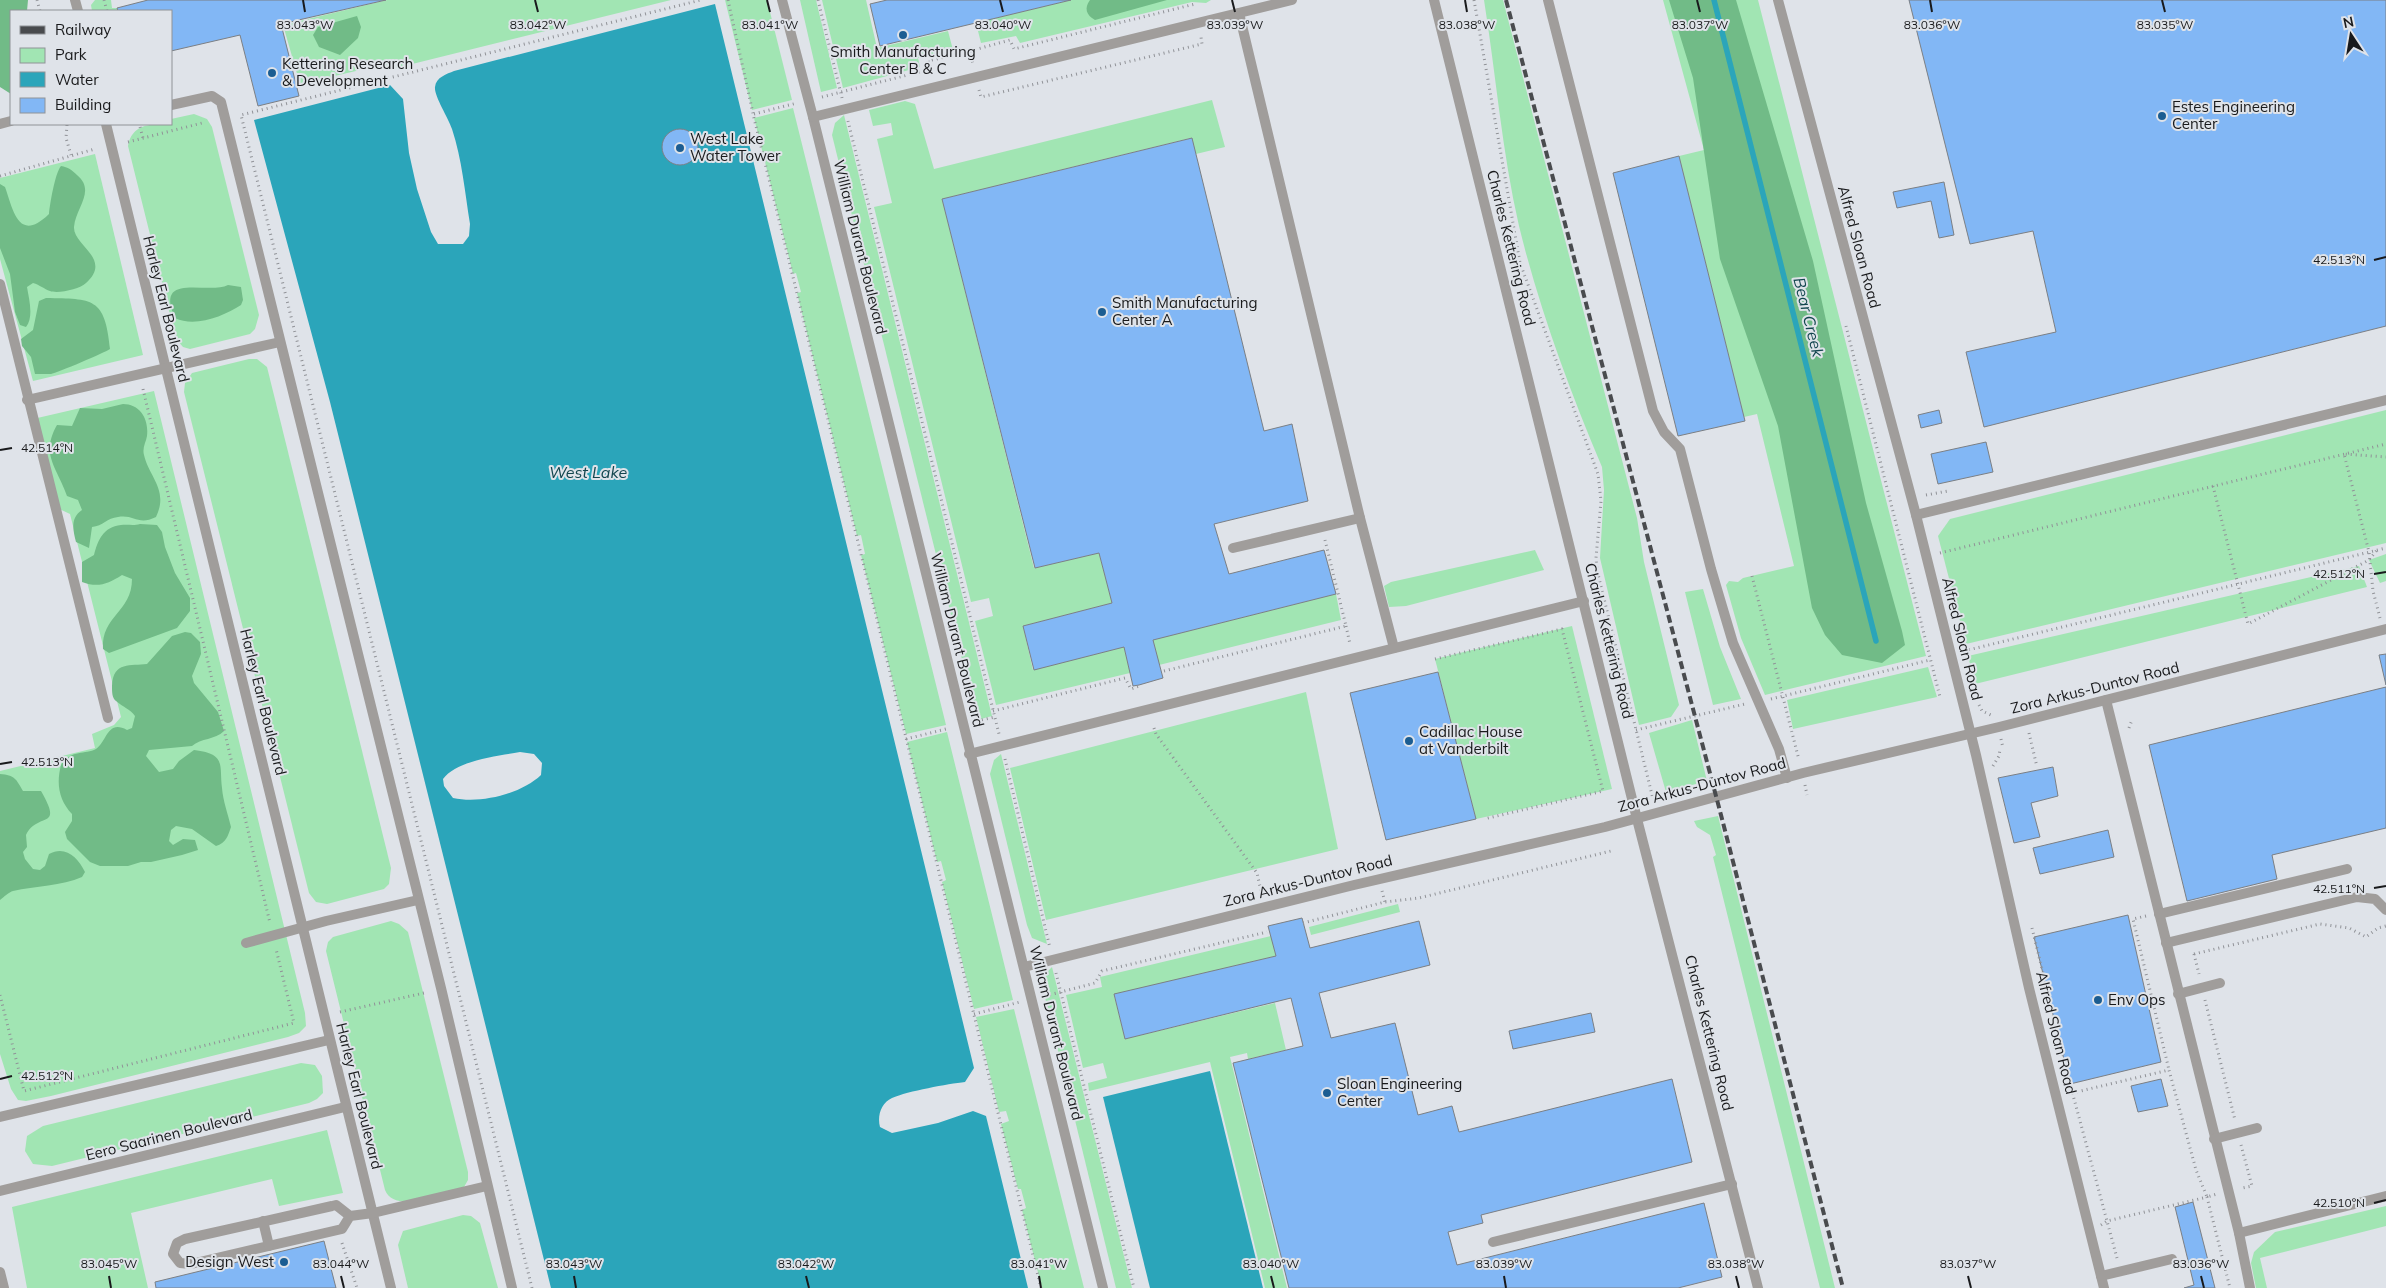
<svg xmlns="http://www.w3.org/2000/svg" width="2386" height="1288" font-family="Mulish,sans-serif">
  <style>
    .green { fill: #a1e5b3 }
    .forest { fill: #71bb87 }
    .water { fill: #2ba5ba; fill-rule: evenodd }
    .lines { fill: none; stroke-linecap: round; stroke-linejoin: round }
    .stream { stroke: #2ba5ba; stroke-width: 5.5 }
    .building { fill: #82b7f5; stroke: #7b7f84 }
    .path { stroke: #909297; stroke-width: 3; stroke-dasharray: 1 4; stroke-linecap: butt }
    .service { stroke: #a09d9b; stroke-width: 10 }
    .rail { stroke: #494b4e; stroke-width: 4; stroke-dasharray: 8 4; stroke-linecap: butt }
    .ticks { fill: none; stroke: #191a1c; stroke-width: 2 }
    .poi-dot { fill: #1b5d92; stroke: #dfe3e9; stroke-width: 2 }
    .labels { text-anchor: middle; stroke-width: 4; stroke-linejoin: round; paint-order: stroke }
    .poi-label { font-size: 15px; fill: #191a1c; stroke: #dfe3e9; text-anchor: start }
    .street-label { font-size: 15px; fill: #191a1c; stroke: #dfe3e9 }
    .water-label { font-size: 16px; font-style: italic; fill: #12454e; stroke: #dfe3e9 }
    .ticks-label { font-size: 12px; text-anchor: middle; fill: #191a1c; stroke: #dfe3e9; stroke-width: 4; stroke-linejoin: round; paint-order: stroke }
  </style>
  <rect width="100%" height="100%" fill="#dfe3e9"/>
  <g class="green">
    <path d="M95,0h16l1,8h5l1,3h-26l-1,-6z"/>
    <path d="M387,0h284l-283,70 -2,-6 -86,20 -17,-59z"/>
    <path d="M725,0h42l25,100 -40,10z"/>
    <path d="M800,0h16l21,88 -16,4z"/>
    <path d="M822,0h44l11,48 71,-17 5,19 -35,8 2,9 -77,21z"/>
    <path d="M1071,0h140l-5,3 -14,-1 -172,41 -4,-7 -35,7 -5,-20z"/>
    <path d="M1484,0h19l134,518 7,44 35,143 -8,12 -32,8 -39,-167 4,-68 -2,-23c-33,-78 -63,-159 -83,-241 -17,-74 -23,-151 -35,-226z"/>
    <path d="M1663,0h95l168,656 -161,39 -24,-57 -15,-53 3,-4 9,1 5,-4 51,-12 -37,-152 -13,3 -65,-261 25,-6z"/>
    <path d="M1212,100l13,47 -29,7 -5,-16 -249,61 92,369 65,-15 13,50 -89,23 10,44 91,-23 6,26 -134,32 -21,-84 18,-5 -4,-18 -18,4 -97,-395 18,-4 -15,-64 16,-4 -2,-12 -18,3 -4,-16 36,-9 10,3 19,65z"/>
    <path d="M793,108l153,617 -40,9 -45,-179 4,-1 -4,-19 -4,1 -60,-243 4,-1 -5,-19 -3,1 -39,-156z"/>
    <path d="M194,114l13,5 5,8 47,188 -4,14 -5,5 -60,15 -7,-2 -7,-8 -48,-193c4,-23 24,-22 43,-22v-5z"/>
    <path d="M844,115l148,601 -15,4 -145,-585 3,-12z"/>
    <path d="M95,154l48,201 -110,26 -33,-122v-81z"/>
    <path d="M249,359h8l10,8 124,501 -2,16 -5,5 -57,15 -11,-2 -7,-9 -125,-501 1,-9 7,-10z"/>
    <path d="M154,391l151,622 1,13 -7,7 -11,4 -237,59 -25,5 -8,-1 -7,-11 -11,-35v-283l95,-23 -3,-14 22,-9 7,-8 -51,-203 -19,-9 -18,-86z"/>
    <path d="M2386,410v133l-420,101 -28,-108 12,-17z"/>
    <path d="M1535,550l9,20 -138,36 -17,1 -5,-21 7,-4z"/>
    <path d="M2386,554v27l-6,2 -11,-23z"/>
    <path d="M2359,566l8,21 -392,97 -7,-28z"/>
    <path d="M1703,589l17,58 21,52 -28,6 -28,-113z"/>
    <path d="M1336,594l5,26 -182,45 -6,-25z"/>
    <path d="M1572,626l40,163 -136,30 -41,-160z"/>
    <path d="M1928,667l9,30 -144,32 -6,-29z"/>
    <path d="M1306,692l32,157 -292,71 -36,-152z"/>
    <path d="M1692,720l15,61 -41,11 -17,-59z"/>
    <path d="M947,732l66,268 -39,9 -32,-127 4,-2 -5,-19 -4,1 -30,-120z"/>
    <path d="M1001,754l46,190 -15,-6 -5,-13 -37,-151 4,-14z"/>
    <path d="M1718,816l117,472h-15l-107,-431 3,-2 -6,-20 -13,-8 -3,-6z"/>
    <path d="M1398,904l2,8 -89,23 -2,-8z"/>
    <path d="M391,921l8,3 9,8 60,240v8l-4,7c-20,6 -69,28 -79,3l-59,-239 2,-9 5,-5z"/>
    <path d="M1271,936l5,20 -162,39 11,44 150,-36 11,47 -38,9 -1,-6 -17,4 57,231h-22l-55,-226 -121,29 -1,-8 19,-5 -4,-15 -20,5 -17,-73 36,-8 -2,-10z"/>
    <path d="M1052,967l80,321h-16l-74,-303 5,-13z"/>
    <path d="M1014,1009l70,279h-42l-20,-78 4,-2 -5,-19h-3l-17,-65 8,-3 -3,-10 -7,1 -23,-95z"/>
    <path d="M301,1063l14,2 7,11 1,17 -6,6 -8,4 -257,63 -19,-2 -8,-13 2,-15 16,-10z"/>
    <path d="M327,1130l16,63 -64,13 -7,-27 -141,34 17,75h-121l-15,-81z"/>
    <path d="M2386,1206v20l-126,32 7,30h-11l-5,-25 3,-11 21,-20z"/>
    <path d="M463,1215l8,1 9,7 18,65h-90l-10,-43 5,-14z"/>
  </g>
  <g class="forest">
    <path d="M0,0h28l-1,11h-16v83l-11,-7z"/>
    <path d="M1090,0h77l-72,20c-9,-5 -11,-12 -5,-20z"/>
    <path d="M1669,0h67l77,261 53,242 36,128 3,14 -23,18 -40,-8 -17,-20 -13,-27 -34,-182 -58,-167 -27,-181z"/>
    <path d="M357,16l4,11 -3,11 -18,17 -21,-8 -6,-12 5,-8z"/>
    <path d="M61,166c7,1 11,4 16,9 19,16 -1,32 -3,52 -1,18 39,32 12,56 -6,6 -28,11 -36,8 -6,-2 -10,-6 -17,-8l-6,4c2,12 7,30 -1,40l-6,-2 -5,-13 -5,-38 -10,-26v-64l5,3c8,22 13,57 44,27 1,-10 6,-41 12,-48z"/>
    <path d="M228,285l13,2 2,13 -2,5c-17,11 -46,23 -66,13 -21,-47 33,-23 53,-33z"/>
    <path d="M46,298c47,1 59,-1 64,51 -4,3 -53,24 -59,25 -5,0 -11,0 -16,0l-4,-17 -9,-11 -1,-7 12,-9 6,-29z"/>
    <path d="M123,404c17,0 26,15 24,32 -1,6 -5,12 -3,19 5,22 25,35 12,62 -18,9 -22,-3 -38,0 -11,1 -15,9 -26,10l-3,21 -13,-6c-3,-12 -6,-24 6,-32l-4,-10 -11,-4c-10,-29 -27,-41 -10,-71l15,1 8,-18 22,1z"/>
    <path d="M140,524l17,1 5,7 3,15 10,26 15,25v13l-13,17 -68,25 -6,-4c-2,-33 29,-37 29,-70l-10,-4c-14,9 -24,13 -40,7v-20l12,-7c4,-15 9,-28 27,-30 7,-1 12,1 19,-1z"/>
    <path d="M185,632l6,1 9,9 1,12 -9,22 2,7 24,29 6,19c-9,9 -23,7 -32,15l-43,4 -3,6 13,16 14,-3 6,-8 15,-11c33,4 25,15 28,38 1,13 6,26 9,39 -3,9 -5,16 -15,19l-24,-17 -16,-3 -5,4 -2,11 4,4 10,-6 12,1 3,10 -16,5 -31,7h-10l-13,4h-28l-10,-4 -23,-23 -2,-7 7,-11v-7c-13,-14 -16,-30 -11,-49 10,-16 24,-10 35,-16 11,-7 11,-30 31,-19l5,-2 3,-12c-5,-7 -12,-9 -19,-15 -4,-3 -4,-9 -4,-15 1,-25 19,-20 35,-22l25,-28z"/>
    <path d="M0,774c15,1 16,5 23,17h18c23,40 -3,20 -15,44l1,12 -4,5 2,7 8,10 7,1 5,-4 4,-12c16,-9 29,3 36,18l-3,5c-20,9 -47,9 -69,14 -4,1 -9,6 -13,9z"/>
  </g>
  <g class="water">
    <path d="M715,4l259,1064 -9,14c-17,2 -57,9 -73,16 -11,5 -15,18 -12,29l12,6 46,-10 35,-12 13,5 42,172h-477l-221,-886 -76,-282 136,-35 13,14 6,54 8,36 14,43 7,12h25l6,-8 1,-12c-5,-31 -8,-65 -18,-95 -4,-12 -18,-33 -17,-42 1,-10 12,-13 19,-16zM520,752l14,2 8,9 -1,12c-20,19 -60,29 -88,23l-9,-12 -1,-7c14,-19 55,-23 77,-27z"/>
    <path d="M1210,1071l53,217h-113l-47,-191z"/>
  </g>
  <g class="lines">
    <path class="stream" d="M1714,0l162,641"/>
  </g>
  <g class="building">
    <path d="M148,0h238l-105,24 18,72 -41,10 -18,-71 -69,16v-40h-53l-1,-3z"/>
    <path d="M887,0h184l-191,46 -10,-42z"/>
    <path d="M1909,0h477v326l-402,101 -18,-75 90,-20 -23,-101 -63,13z"/>
    <circle cx="680" cy="147" r="18"/>
    <path d="M1192,138l72,293 28,-7 16,77 -94,23 15,50 95,-24 12,44 -183,46 10,38 -24,7 -6,1 -9,-39 -90,23 -11,-44 89,-23 -13,-50 -64,15 -93,-369z"/>
    <path d="M1679,156l66,265 -67,15 -65,-263z"/>
    <path d="M1944,182l10,53 -15,3 -8,-37 -34,7 -4,-16z"/>
    <path d="M1939,410l3,13 -21,5 -3,-13z"/>
    <path d="M1986,442l7,30 -55,12 -7,-30z"/>
    <path d="M2386,654v31l-7,-30z"/>
    <path d="M1438,672l38,147 -90,21 -36,-147z"/>
    <path d="M2386,687v141l-114,27 5,24 -90,22 -38,-156z"/>
    <path d="M2053,767l5,29 -27,7 9,34 -26,6 -16,-65z"/>
    <path d="M2108,830l6,27 -74,17 -7,-26z"/>
    <path d="M2128,915l33,147 -91,22 -36,-147z"/>
    <path d="M1302,918l8,30 109,-27 11,44 -111,28 12,45 64,-15 23,92 34,-9 7,26 213,-53 20,83 -211,53 2,8 -35,9 9,33 247,-62 18,74 -44,11h-389l-56,-225 70,-17 -12,-48 -166,41 -11,-45 162,-38 -8,-30z"/>
    <path d="M1591,1013l4,19 -82,17 -4,-18z"/>
    <path d="M2161,1079l7,27 -30,6 -7,-26z"/>
    <path d="M2193,1202l22,86h-31l10,-3 -19,-78z"/>
    <path d="M324,1241l12,47h-180l-1,-6z"/>
  </g>
  <g class="lines">
    <g class="path">
      <path d="M37,0l3,11"/>
      <path d="M104,0l3,11"/>
      <path d="M728,0l26,118 287,1170"/>
      <path d="M818,0l24,98"/>
      <path d="M1474,0l46,263 78,211 3,27 -5,57 1,12 56,229"/>
      <path d="M970,51l40,-11 4,9 181,-45"/>
      <path d="M979,90l2,7 221,-53 -1,-7"/>
      <path d="M822,97l109,-28 -3,-8 42,-10 3,13"/>
      <path d="M754,114l43,-11"/>
      <path d="M848,121l151,613"/>
      <path d="M67,125l-1,13 5,17"/>
      <path d="M140,127l3,11"/>
      <path d="M128,142l74,-19"/>
      <path d="M0,176l95,-27"/>
      <path d="M1846,326l94,371"/>
      <path d="M143,389l127,534"/>
      <path d="M2213,486l35,138 121,-64 8,-10"/>
      <path d="M1926,495l22,-4"/>
      <path d="M1940,553l446,-109"/>
      <path d="M1752,576l47,184"/>
      <path d="M2380,618l-7,-27 -4,-39 -25,-98 42,3"/>
      <path d="M1346,626l4,18"/>
      <path d="M1964,651l422,-103"/>
      <path d="M1435,659l127,-30 41,162 -119,28"/>
      <path d="M1164,671l182,-45 -21,-86"/>
      <path d="M1771,699l159,-39"/>
      <path d="M1979,705l3,6 9,4"/>
      <path d="M993,711l132,-33 6,11 8,-3"/>
      <path d="M977,721l18,-4"/>
      <path d="M1154,728l2,6 101,139 4,18"/>
      <path d="M2129,728l3,-8"/>
      <path d="M1636,730l109,-26"/>
      <path d="M2029,733l8,34"/>
      <path d="M906,739l40,-10"/>
      <path d="M2001,739l2,9"/>
      <path d="M1005,759l45,189"/>
      <path d="M1993,766l6,-10 1,-7"/>
      <path d="M1805,785l2,10"/>
      <path d="M1382,891l3,11"/>
      <path d="M2146,916l-13,3 36,151"/>
      <path d="M1303,923l82,-21 34,-4 192,-47"/>
      <path d="M2032,928l38,156 47,174"/>
      <path d="M2194,954l5,20"/>
      <path d="M2194,954l126,-30 29,4 17,9 12,-9 8,-2"/>
      <path d="M1056,973l78,315"/>
      <path d="M0,995l24,96 270,-68 -18,-74"/>
      <path d="M1045,996l50,-13 7,-12 165,-39"/>
      <path d="M2205,1000l30,120"/>
      <path d="M340,1012l84,-19"/>
      <path d="M974,1014l46,-12"/>
      <path d="M2072,1093l97,-23 27,100 11,27 10,-3"/>
      <path d="M2241,1145l11,41 -10,2"/>
      <path d="M2101,1225l6,-4 100,-24 23,91"/>
      <path d="M342,1243l15,45"/>
      <path d="M532,1288l-291,-1173 460,-115"/>
    </g>
    <g class="service">
      <path d="M75,0l3,11"/>
      <path d="M782,0l31,117 290,1171"/>
      <path d="M1434,0l203,819 121,469"/>
      <path d="M1548,0l105,411 11,21 16,17 31,120 22,74 46,106 8,29"/>
      <path d="M1778,0l138,515 60,240 53,233 75,300"/>
      <path d="M1239,13l121,505 34,130"/>
      <path d="M171,105l41,-9 9,6 220,886 71,300"/>
      <path d="M813,117l479,-117"/>
      <path d="M0,124l11,-3"/>
      <path d="M106,124l285,1164"/>
      <path d="M0,284l108,434"/>
      <path d="M27,400l253,-58"/>
      <path d="M1916,515l470,-115"/>
      <path d="M1233,548l127,-30"/>
      <path d="M2106,700l133,533 11,55"/>
      <path d="M969,754l615,-153"/>
      <path d="M2159,914l188,-45"/>
      <path d="M246,943l80,-22 92,-21"/>
      <path d="M2166,943l191,-46 18,2 11,11"/>
      <path d="M1024,967l330,-82 251,-58 198,-54 196,-46 387,-98"/>
      <path d="M2178,994l42,-11"/>
      <path d="M0,1117l329,-77"/>
      <path d="M2214,1139l43,-11"/>
      <path d="M0,1191l345,-84"/>
      <path d="M350,1216l-8,13 -151,35 -11,-1 -7,-9 4,-11 8,-4 147,-33 4,-1 14,11 23,-3 114,-27"/>
      <path d="M263,1221l6,25"/>
      <path d="M2239,1233l147,-37"/>
      <path d="M1493,1242l239,-58"/>
      <path d="M0,1272l4,16"/>
      <path d="M2101,1276l71,-17"/>
    </g>
    <path class="rail" d="M1506,0l215,815 122,473"/>
  </g>
  <path class="ticks" d="M303,0l2,12M535,0l3,12M767,0l3,12M1000,0l3,12M1232,0l3,12M1465,0l2,12M1697,0l3,12M1930,0l2,12M2162,0l3,12M2374,260l12,-3M0,450l12,-2M2374,574l12,-2M0,764l12,-2M2374,888l12,-2M0,1079l12,-3M2374,1203l12,-3M109,1276l2,12M341,1276l3,12M574,1276l2,12M806,1276l3,12M1039,1276l2,12M1271,1276l3,12M1504,1276l2,12M1736,1276l3,12M1968,1276l3,12M2201,1276l3,12"/>
  <g class="poi-dot">
    <circle cx="903" cy="35" r="5"/>
    <circle cx="272" cy="73" r="5"/>
    <circle cx="2162" cy="116" r="5"/>
    <circle cx="680" cy="148" r="5"/>
    <circle cx="1102" cy="312" r="5"/>
    <circle cx="1409" cy="741" r="5"/>
    <circle cx="2098" cy="1000" r="5"/>
    <circle cx="1327" cy="1093" r="5"/>
    <circle cx="284" cy="1262" r="5"/>
  </g>
  <g class="labels">
    <g class="poi-label">
      <text x="903" y="57" text-anchor="middle">Smith Manufacturing<tspan x="903" dy="17">Center B &amp; C</tspan></text>
      <text x="282" y="69">Kettering Research<tspan x="282" dy="17">&amp; Development</tspan></text>
      <text x="2172" y="112">Estes Engineering<tspan x="2172" dy="17">Center</tspan></text>
      <text x="690" y="144">West Lake<tspan x="690" dy="17">Water Tower</tspan></text>
      <text x="1112" y="308">Smith Manufacturing<tspan x="1112" dy="17">Center A</tspan></text>
      <text x="1419" y="737">Cadillac House<tspan x="1419" dy="17">at Vanderbilt</tspan></text>
      <text x="2108" y="1005">Env Ops</text>
      <text x="1337" y="1089">Sloan Engineering<tspan x="1337" dy="17">Center</tspan></text>
      <text x="274" y="1267" text-anchor="end">Design West</text>
    </g>
    <g class="street-label">
      <text transform="translate(860 247) rotate(76)" y="5">William Durant Boulevard</text>
      <text transform="translate(1859 247) rotate(75)" y="5">Alfred Sloan Road</text>
      <text transform="translate(1511 248) rotate(76)" y="5">Charles Kettering Road</text>
      <text transform="translate(166 309) rotate(76)" y="5">Harley Earl Boulevard</text>
      <text transform="translate(1962 639) rotate(76)" y="5">Alfred Sloan Road</text>
      <text transform="translate(957 640) rotate(76)" y="5">William Durant Boulevard</text>
      <text transform="translate(1609 641) rotate(76)" y="5">Charles Kettering Road</text>
      <text transform="translate(2095 688) rotate(-14)" y="5">Zora Arkus-Duntov Road</text>
      <text transform="translate(263 702) rotate(76)" y="5">Harley Earl Boulevard</text>
      <text transform="translate(1702 785) rotate(-15)" y="5">Zora Arkus-Duntov Road</text>
      <text transform="translate(1308 881) rotate(-14)" y="5">Zora Arkus-Duntov Road</text>
      <text transform="translate(1056 1033) rotate(76)" y="5">William Durant Boulevard</text>
      <text transform="translate(1709 1033) rotate(76)" y="5">Charles Kettering Road</text>
      <text transform="translate(2056 1033) rotate(76)" y="5">Alfred Sloan Road</text>
      <text transform="translate(359 1096) rotate(76)" y="5">Harley Earl Boulevard</text>
      <text transform="translate(169 1135) rotate(-14)" y="5">Eero Saarinen Boulevard</text>
    </g>
    <g class="water-label">
      <text transform="translate(1809 317) rotate(76)" y="6">Bear Creek</text>
      <text x="588" y="478">West Lake</text>
    </g>
  </g>
  <g class="ticks-label">
    <text x="305" y="29">83.043°W</text>
    <text x="538" y="29">83.042°W</text>
    <text x="770" y="29">83.041°W</text>
    <text x="1003" y="29">83.040°W</text>
    <text x="1235" y="29">83.039°W</text>
    <text x="1467" y="29">83.038°W</text>
    <text x="1700" y="29">83.037°W</text>
    <text x="1932" y="29">83.036°W</text>
    <text x="2165" y="29">83.035°W</text>
    <text x="2339" y="264">42.513°N</text>
    <text x="47" y="452">42.514°N</text>
    <text x="2339" y="578">42.512°N</text>
    <text x="47" y="766">42.513°N</text>
    <text x="2339" y="893">42.511°N</text>
    <text x="47" y="1080">42.512°N</text>
    <text x="2339" y="1207">42.510°N</text>
    <text x="109" y="1268">83.045°W</text>
    <text x="341" y="1268">83.044°W</text>
    <text x="574" y="1268">83.043°W</text>
    <text x="806" y="1268">83.042°W</text>
    <text x="1039" y="1268">83.041°W</text>
    <text x="1271" y="1268">83.040°W</text>
    <text x="1504" y="1268">83.039°W</text>
    <text x="1736" y="1268">83.038°W</text>
    <text x="1968" y="1268">83.037°W</text>
    <text x="2201" y="1268">83.036°W</text>
  </g>
  <rect x="10" y="10" width="162" height="115" fill="#dfe3e9" stroke="#909397"/>
  <rect x="20" y="26" width="25" height="8" fill="#494b4e" stroke="#909397"/>
  <text x="55" y="35" font-size="15" fill="#191a1c">Railway</text>
  <rect x="20" y="48" width="25" height="15" fill="#a1e5b3" stroke="#909397"/>
  <text x="55" y="60" font-size="15" fill="#191a1c">Park</text>
  <rect x="20" y="72" width="25" height="15" fill="#2ba5ba" stroke="#909397"/>
  <text x="55" y="85" font-size="15" fill="#191a1c">Water</text>
  <rect x="20" y="98" width="25" height="15" fill="#82b7f5" stroke="#909397"/>
  <text x="55" y="110" font-size="15" fill="#191a1c">Building</text>
  <g transform="translate(2351 35) rotate(348)" stroke="#dfe3e9" stroke-width="4" paint-order="stroke">
  <path d="M0-4L9 19L0 12L-9 19Z" fill="#191a1c"/>
  <text y="-8" font-size="14" font-weight="bold" text-anchor="middle" fill="#191a1c">N</text>
  </g>
</svg>
